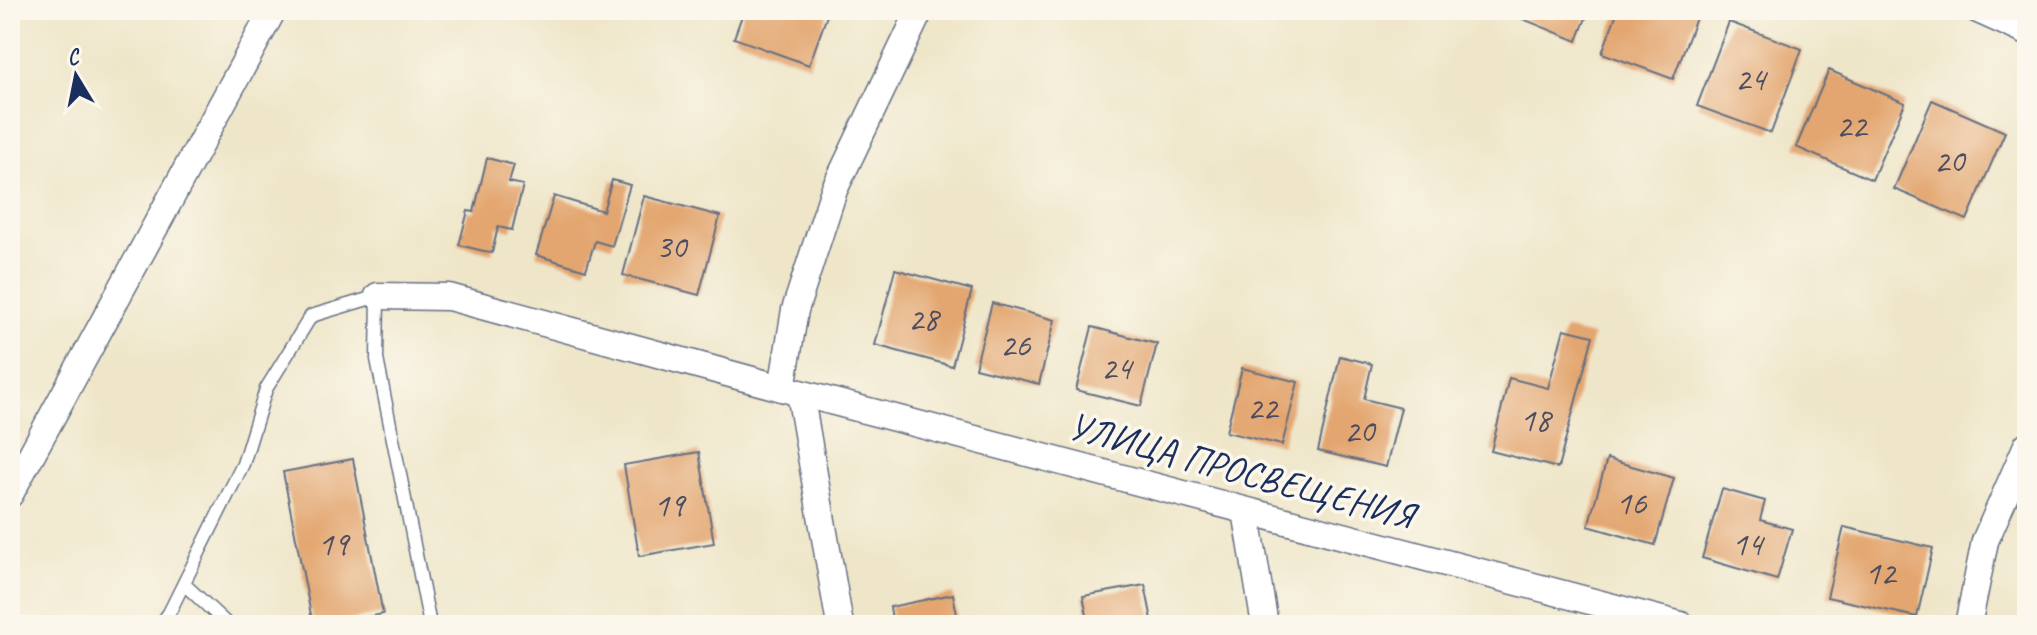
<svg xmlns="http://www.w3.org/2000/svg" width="2037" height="635" font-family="Caveat,sans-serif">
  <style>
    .building { fill: #e3a670 }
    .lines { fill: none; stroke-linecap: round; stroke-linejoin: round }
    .lane-casing { stroke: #656f83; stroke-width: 15 }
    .street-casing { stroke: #656f83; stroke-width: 29 }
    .lane { stroke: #fff; stroke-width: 12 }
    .street { stroke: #fff; stroke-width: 26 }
    .labels { text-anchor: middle; stroke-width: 7; stroke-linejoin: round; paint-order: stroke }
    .number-label { font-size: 34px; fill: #4d4d62 }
    .street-label { font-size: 38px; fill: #1b2f5e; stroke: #fbf7ec }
  </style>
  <rect width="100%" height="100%" fill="#fbf7ec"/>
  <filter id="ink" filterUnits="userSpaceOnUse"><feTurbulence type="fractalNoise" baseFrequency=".0125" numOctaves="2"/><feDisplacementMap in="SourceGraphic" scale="16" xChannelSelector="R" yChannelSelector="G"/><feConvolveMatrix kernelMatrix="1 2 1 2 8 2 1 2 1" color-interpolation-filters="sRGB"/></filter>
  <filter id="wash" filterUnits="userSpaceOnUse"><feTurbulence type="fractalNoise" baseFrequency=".006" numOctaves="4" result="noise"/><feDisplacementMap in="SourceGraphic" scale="32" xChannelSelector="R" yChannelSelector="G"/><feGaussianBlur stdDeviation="1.8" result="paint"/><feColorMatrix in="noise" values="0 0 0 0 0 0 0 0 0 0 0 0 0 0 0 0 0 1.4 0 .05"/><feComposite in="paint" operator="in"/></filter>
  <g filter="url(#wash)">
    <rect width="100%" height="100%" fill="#efe6c9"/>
    <g id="blocks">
      <g class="building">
        <path d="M744,10h85l-20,55 -75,-27z"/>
        <path d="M1501,10h88l-12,31z"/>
        <path d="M1618,10h81l-26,69 -71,-26z"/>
        <path d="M1729,22l73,27 -31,84 -74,-27z"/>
        <path d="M1829,70l76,33 -33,77 -76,-33z"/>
        <path d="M1932,100l73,32 -38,88 -73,-31z"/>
        <path d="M487,158l27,7 -5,17 14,3 -11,45 -14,-3 -6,26 -33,-8 9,-34 6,1z"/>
        <path d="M612,180l18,5 -18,61 -17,-5 -9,29 -50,-15 18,-59 49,15z"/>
        <path d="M644,196l76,20 -21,79 -76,-20z"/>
        <path d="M895,269l77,21 -20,76 -77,-21z"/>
        <path d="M992,303l63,17 -16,64 -64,-16z"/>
        <path d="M1092,327l65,17 -16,62 -65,-16z"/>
        <path d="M1564,329l29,7 -35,132 -67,-17 18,-73 39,10z"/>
        <path d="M1340,356l32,8 -8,35 37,9 -15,59 -68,-16z"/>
        <path d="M1242,368l56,14 -16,63 -56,-13z"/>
        <path d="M699,452l15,91 -75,13 -15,-91z"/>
        <path d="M353,459l30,155 -56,11h-14l-30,-153z"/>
        <path d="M1607,459l67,19 -19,67 -67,-19z"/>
        <path d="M1722,489l43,12 -5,19 32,9 -15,51 -75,-22z"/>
        <path d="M1844,527l89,21 -16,69 -90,-20z"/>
        <path d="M1145,585l8,40h-64l-6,-29z"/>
        <path d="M953,594l6,31h-66l-3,-18z"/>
      </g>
    </g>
  </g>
  <g filter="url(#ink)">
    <use href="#blocks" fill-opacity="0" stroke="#656f83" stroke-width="2"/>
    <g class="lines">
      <defs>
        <g id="lane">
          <path d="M184,584l44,41"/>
          <path d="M160,625l9,-12 74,-149 23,-75 45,-73 67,-20 -1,63 53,266"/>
        </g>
        <g id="street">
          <path d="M1978,10l49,22"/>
          <path d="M378,296l71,1 351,96 881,232"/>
          <path d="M782,388l13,-78 39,-120 86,-180"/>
          <path d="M800,393l40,232"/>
          <path d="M10,494l263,-484"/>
          <path d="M1246,511l19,114"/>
          <path d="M1968,625l17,-84 42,-96"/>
        </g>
      </defs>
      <use href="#lane" class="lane-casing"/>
      <use href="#street" class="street-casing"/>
      <use href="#lane" class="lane"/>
      <use href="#street" class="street"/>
    </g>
  </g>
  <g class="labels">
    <g class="number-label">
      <text x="1750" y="90">24</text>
      <text x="1851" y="137">22</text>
      <text x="1949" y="172">20</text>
      <text x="671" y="258">30</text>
      <text x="923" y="330">28</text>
      <text x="1015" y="356">26</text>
      <text x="1116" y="379">24</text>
      <text x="1262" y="419">22</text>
      <text x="1535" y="431">18</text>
      <text x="1359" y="442">20</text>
      <text x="1631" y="514">16</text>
      <text x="669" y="516">19</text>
      <text x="333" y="555">19</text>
      <text x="1747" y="555">14</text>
      <text x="1880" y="584">12</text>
    </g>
    <g class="street-label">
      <text transform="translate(1241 470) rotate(15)" y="13">УЛИЦА ПРОСВЕЩЕНИЯ</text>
    </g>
  </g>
  <rect width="2037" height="635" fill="none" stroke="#fbf7ec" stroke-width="40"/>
  <g transform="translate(76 76) rotate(350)" stroke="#fbf7ec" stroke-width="6" paint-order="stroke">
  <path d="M0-6L14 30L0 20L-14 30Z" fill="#1b2f5e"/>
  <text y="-12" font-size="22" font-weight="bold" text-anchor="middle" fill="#1b2f5e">С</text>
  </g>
</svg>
